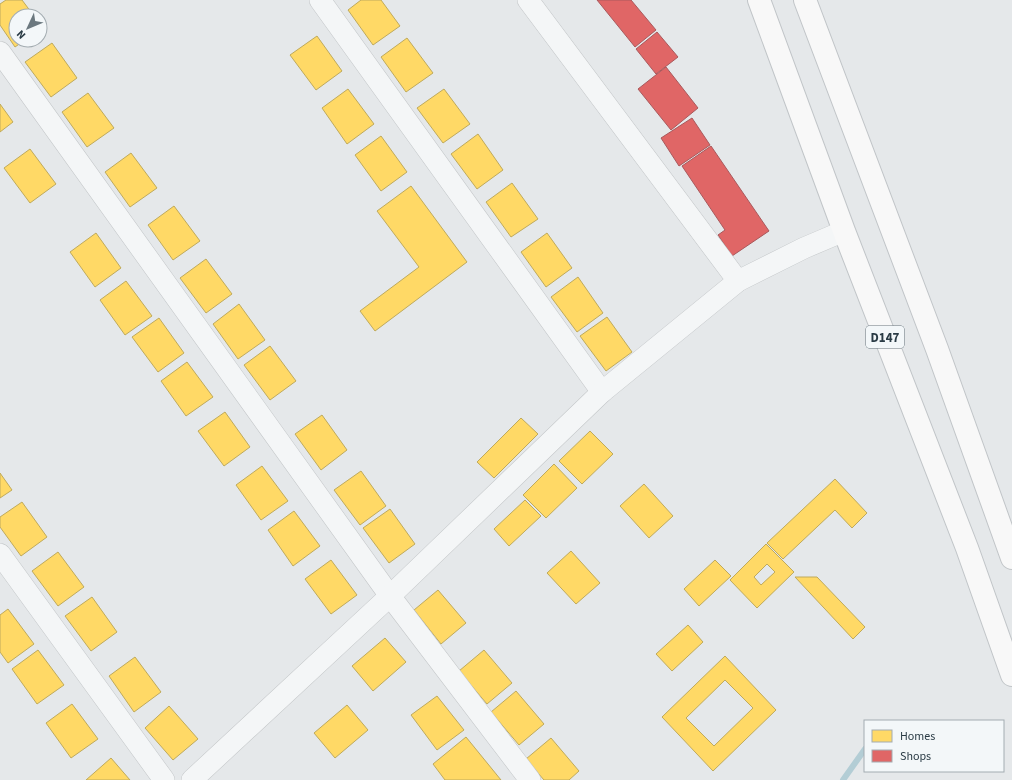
<svg xmlns="http://www.w3.org/2000/svg" width="1012" height="780" font-family="'Source Sans 3',sans-serif">
  <style>
    .homes { fill: #ffd966; stroke: #bfaa5c; fill-rule: evenodd }
    .shops { fill: #e06666; stroke: #a9595c }
    .lines { fill: none; stroke-linecap: round; stroke-linejoin: round }
    .stream { stroke: #b3cdd5; stroke-width: 6 }
    .minor-casing { stroke: #c3c6c8; stroke-width: 22 }
    .primary-casing { stroke: #c1c5c8; stroke-width: 24 }
    .minor { stroke: #f4f6f7; stroke-width: 21 }
    .primary { stroke: #f8f8f8; stroke-width: 22 }
    .labels { text-anchor: middle; stroke-width: 4; stroke-linejoin: round; paint-order: stroke }
    .shield { fill: #f3f7f9; stroke: #66737b; stroke-width: 1 }
    .shield-label { font-size: 13px; font-weight: bold; fill: #2a3b45 }
  </style>
  <rect width="100%" height="100%" fill="#e5e8ea"/>
  <g class="homes">
    <path d="M6,0h16l12,16h-18v24h9l-10,7 -15,-22v-21z"/>
    <path d="M361,0h20l19,26 -27,19 -25,-35z"/>
    <path d="M317,36l25,35 -26,19 -26,-35z"/>
    <path d="M407,38l26,35 -27,19 -25,-35z"/>
    <path d="M52,43l25,35 -26,19 -26,-35z"/>
    <path d="M348,89l26,35 -27,20 -25,-36z"/>
    <path d="M444,89l26,35 -27,19 -26,-35z"/>
    <path d="M88,93l26,35 -27,19 -25,-35z"/>
    <path d="M0,104l13,18 -13,10z"/>
    <path d="M478,134l25,36 -26,19 -26,-35z"/>
    <path d="M381,136l26,36 -26,19 -26,-36z"/>
    <path d="M30,149l26,35 -26,19 -26,-35z"/>
    <path d="M131,153l26,35 -27,19 -25,-35z"/>
    <path d="M512,183l26,36 -27,18 -25,-35z"/>
    <path d="M411,186l56,76 -92,69 -15,-20 59,-44 -42,-56z"/>
    <path d="M174,206l26,35 -27,19 -25,-35z"/>
    <path d="M96,233l25,35 -26,19 -25,-35z"/>
    <path d="M547,233l25,35 -26,19 -25,-35z"/>
    <path d="M206,259l26,35 -26,19 -26,-35z"/>
    <path d="M578,277l25,36 -26,19 -26,-35z"/>
    <path d="M126,281l26,35 -27,19 -25,-35z"/>
    <path d="M239,304l26,36 -27,19 -25,-35z"/>
    <path d="M607,317l25,35 -26,19 -26,-35z"/>
    <path d="M159,318l25,35 -26,19 -26,-35z"/>
    <path d="M270,346l26,35 -26,19 -26,-35z"/>
    <path d="M187,362l26,35 -27,19 -25,-35z"/>
    <path d="M225,412l25,35 -26,19 -26,-35z"/>
    <path d="M322,415l25,35 -26,20 -26,-36z"/>
    <path d="M521,418l17,16 -44,44 -17,-16z"/>
    <path d="M590,431l23,23 -31,30 -23,-23z"/>
    <path d="M554,464l23,24 -31,30 -23,-23z"/>
    <path d="M262,466l26,35 -27,19 -25,-35z"/>
    <path d="M361,471l25,35 -26,19 -26,-35z"/>
    <path d="M0,473l12,17 -12,8z"/>
    <path d="M835,479l32,34 -15,15 -17,-18 -52,49 -16,-16z"/>
    <path d="M644,484l29,32 -24,22 -29,-32z"/>
    <path d="M525,500l16,16 -32,30 -15,-17z"/>
    <path d="M22,502l25,35 -26,19 -21,-29v-10z"/>
    <path d="M390,509l25,35 -26,19 -26,-35z"/>
    <path d="M294,511l26,35 -27,20 -25,-36z"/>
    <path d="M766,544l28,28 -37,36 -27,-28zM767,564l8,8 -14,13 -7,-8z"/>
    <path d="M571,551l29,32 -24,21 -29,-31z"/>
    <path d="M58,552l26,35 -26,19 -26,-35z"/>
    <path d="M331,560l26,35 -26,19 -26,-35z"/>
    <path d="M715,560l16,16 -32,30 -15,-17z"/>
    <path d="M795,577h22l48,50 -12,12z"/>
    <path d="M438,590l28,33 -25,21 -27,-34z"/>
    <path d="M92,597l25,35 -26,19 -26,-35z"/>
    <path d="M8,609l26,35 -26,19 -8,-11v-37z"/>
    <path d="M688,625l15,17 -31,29 -16,-17z"/>
    <path d="M385,638l21,24 -33,29 -21,-25z"/>
    <path d="M38,650l26,35 -27,19 -25,-35z"/>
    <path d="M484,650l28,33 -25,21 -28,-33z"/>
    <path d="M725,656l51,54 -63,61 -51,-54zM725,680l28,28 -39,38 -28,-28z"/>
    <path d="M135,657l26,35 -27,20 -25,-36z"/>
    <path d="M516,691l28,33 -25,21 -28,-33z"/>
    <path d="M437,696l27,34 -27,20 -26,-35z"/>
    <path d="M72,704l26,35 -27,19 -25,-35z"/>
    <path d="M347,705l21,25 -33,28 -21,-25z"/>
    <path d="M169,706l29,33 -25,21 -28,-32z"/>
    <path d="M466,737l35,43h-56l-12,-16z"/>
    <path d="M551,738l28,33 -10,9h-25l-18,-21z"/>
    <path d="M111,758l19,22h-44z"/>
  </g>
  <g class="shops">
    <path d="M597,0h34l25,30 -21,17z"/>
    <path d="M657,32l21,25 -22,17 -20,-25z"/>
    <path d="M666,67l32,41 -27,22 -33,-41z"/>
    <path d="M692,118l18,27 -31,21 -18,-28z"/>
    <path d="M711,146l58,85 -37,25 -14,-21 7,-5 -43,-64z"/>
  </g>
  <g class="lines">
    <path class="stream" d="M843,780l22,-31"/>
    <defs>
      <g id="minor">
        <path d="M320,0l282,392"/>
        <path d="M528,0l210,281"/>
        <path d="M0,52l390,544 140,184"/>
        <path d="M0,554l164,226"/>
        <path d="M192,780l198,-184 212,-204 136,-111 66,-33 40,-17"/>
      </g>
      <g id="primary">
        <path d="M759,0l85,231 123,317 45,127"/>
        <path d="M805,0l132,349 75,209"/>
      </g>
    </defs>
    <use href="#minor" class="minor-casing"/>
    <use href="#primary" class="primary-casing"/>
    <use href="#minor" class="minor"/>
    <use href="#primary" class="primary"/>
  </g>
  <g class="labels">
    <rect class="shield" x="866" y="326" width="38" height="22" rx="3"/>
    <g class="shield-label">
      <text x="885" y="342">D147</text>
    </g>
  </g>
  <rect x="864" y="720" width="140" height="52" fill="#f3f7f9" stroke="#a3acb1"/>
  <rect x="872" y="730" width="20" height="12" fill="#ffd966" stroke="#a3acb1"/>
  <text x="900" y="740" font-size="12" fill="#2a3b45">Homes</text>
  <rect x="872" y="750" width="20" height="12" fill="#e06666" stroke="#a3acb1"/>
  <text x="900" y="760" font-size="12" fill="#2a3b45">Shops</text>
  <g transform="translate(28 28) rotate(226)"><circle r="19" fill="#f3f7f9" stroke="#a3acb1"/>
  <path d="M0-3L7 15L0 10L-7 15Z" fill="#6b787f"/>
  <text y="-6" font-size="11" font-weight="bold" text-anchor="middle" fill="#2a3b45">N</text>
  </g>
</svg>
